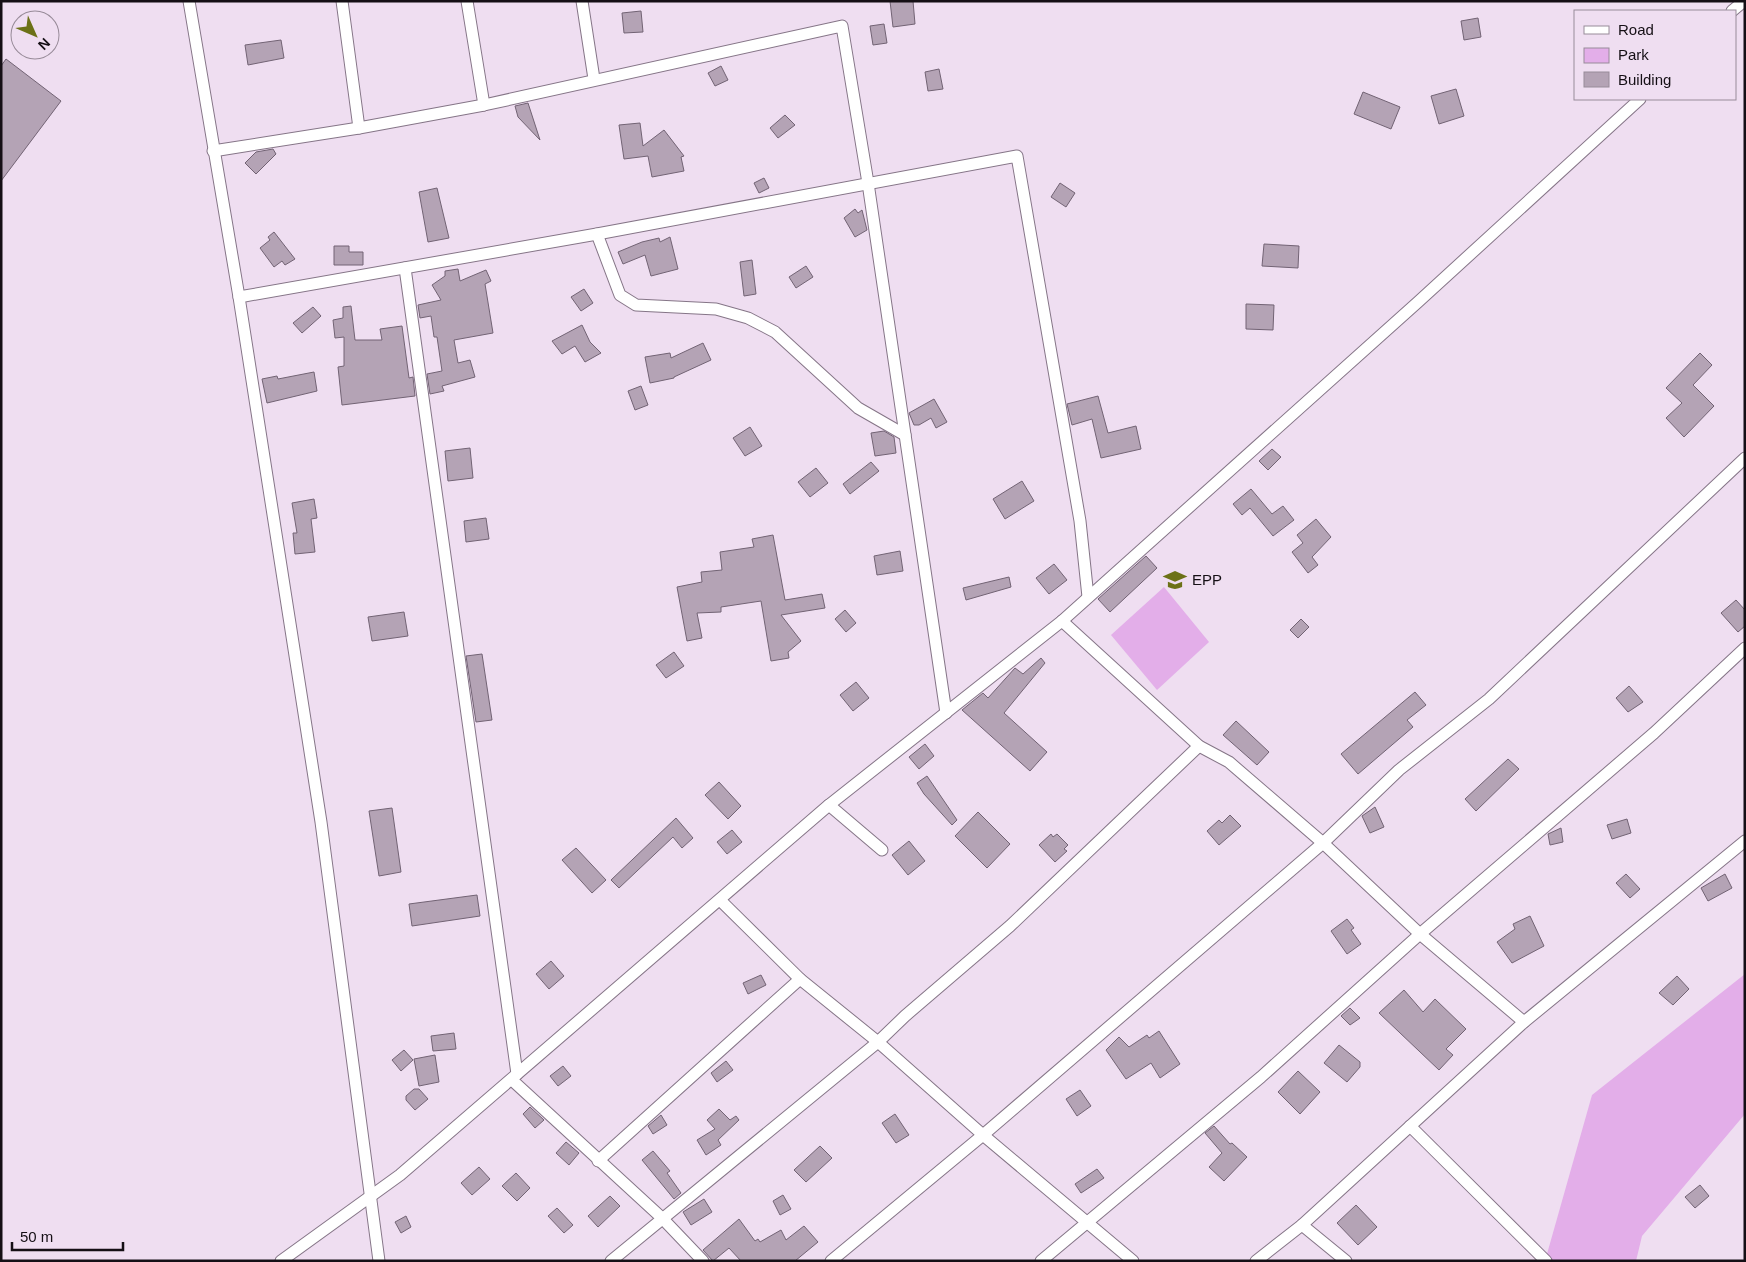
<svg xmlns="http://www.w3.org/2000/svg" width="1746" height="1262" font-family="Helvetica,sans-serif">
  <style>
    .green { fill: #e3aee9 }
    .building { fill: #b4a3b5; stroke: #726374 }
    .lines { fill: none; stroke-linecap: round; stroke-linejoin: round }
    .street-casing { stroke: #857587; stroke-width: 13 }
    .street { stroke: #fff; stroke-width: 11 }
    .labels { text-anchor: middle; stroke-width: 4; stroke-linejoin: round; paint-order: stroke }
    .poi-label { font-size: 15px; fill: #150f15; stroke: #efdef1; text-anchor: start }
  </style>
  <rect width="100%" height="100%" fill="#efdef1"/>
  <g class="green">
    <path d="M1164,587l45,55 -52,48 -46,-55z"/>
    <path d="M1745,974v140l-103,122 -6,25h-91l47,-166z"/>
  </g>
  <g class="building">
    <path d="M890,1h23l2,23 -22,3z"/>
    <path d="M641,11l2,21 -19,1 -2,-20z"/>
    <path d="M1478,18l3,19 -17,3 -3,-19z"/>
    <path d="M884,24l3,19 -14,2 -3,-19z"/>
    <path d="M281,40l3,18 -36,7 -3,-20z"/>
    <path d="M6,59l55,42 -60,80v-115z"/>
    <path d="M721,66l7,14 -13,6 -7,-13z"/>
    <path d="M939,69l4,20 -15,2 -3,-19z"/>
    <path d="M1456,89l8,27 -25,8 -8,-28z"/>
    <path d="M1363,92l37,15 -9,22 -37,-15z"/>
    <path d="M528,103l12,37 -22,-23 -3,-11z"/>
    <path d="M785,115l10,10 -17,13 -8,-10z"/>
    <path d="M640,123l3,23 21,-16 20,26 -3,1 3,14 -32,6 -4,-21 -24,3 -5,-34z"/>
    <path d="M273,149l3,5 -20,20 -11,-11 11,-11z"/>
    <path d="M764,178l5,10 -10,5 -5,-10z"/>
    <path d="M1060,183l15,10 -9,14 -15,-10z"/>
    <path d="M437,188l12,50 -21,4 -9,-50z"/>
    <path d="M855,209l3,4 4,-3 5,20 -12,7 -11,-19z"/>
    <path d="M274,232l21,27 -10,6 -3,-4 -8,6 -14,-19 10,-8 -2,-3z"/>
    <path d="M670,237l8,32 -27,7 -6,-21 -22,9 -5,-12 24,-10 17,-4 1,4z"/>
    <path d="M1264,244l35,2 -1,22 -36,-2z"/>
    <path d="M334,246h15v6h14v13h-29z"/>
    <path d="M752,260l4,34 -12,2 -4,-34z"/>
    <path d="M806,266l7,11 -17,11 -7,-11z"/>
    <path d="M458,269l2,12 26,-11 5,11 -6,3 8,49 -39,7 4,23 12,-3 5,17 -33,9 2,5 -14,3 -3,-20 15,-3 -5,-34h-3l-3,-21 -11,2 -2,-13 23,-5 -9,-15 13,-9v-5z"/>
    <path d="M584,289l9,14 -12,8 -10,-14z"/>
    <path d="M1246,304l28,1 -1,25 -27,-1z"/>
    <path d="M351,306l4,34h27l-2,-11 22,-3 7,52 4,-1 2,19 -73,9 -4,-38 6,-1v-29l-9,1 -2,-18 10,-2v-11z"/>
    <path d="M313,307l8,9 -19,17 -9,-10z"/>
    <path d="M582,325l8,17 11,11 -16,9 -10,-16 -13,8 -10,-13z"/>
    <path d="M703,343l8,17 -37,17v1l-24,5 -5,-26 25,-4 1,5z"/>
    <path d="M1700,353l12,12 -19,20 21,21 -30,31 -18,-19 16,-15 -16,-15z"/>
    <path d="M314,372l3,19 -50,12 -5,-24 15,-3 1,3z"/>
    <path d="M641,386l7,19 -13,5 -7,-19z"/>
    <path d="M1098,396l10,37 28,-7 5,23 -40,9 -9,-39 -20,6 -5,-21z"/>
    <path d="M934,399l13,23 -11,6 -5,-10 -12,7h-5l-5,-12z"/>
    <path d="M750,427l12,19 -17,10 -12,-18z"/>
    <path d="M884,431l10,6 2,16 -21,3 -4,-23z"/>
    <path d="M470,448l3,30 -25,3 -3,-30z"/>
    <path d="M1272,449l9,8 -13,13 -9,-9z"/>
    <path d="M871,462l8,9 -29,23 -7,-10z"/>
    <path d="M816,468l12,15 -18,14 -12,-15z"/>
    <path d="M1022,481l12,20 -29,18 -12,-20z"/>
    <path d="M1251,489l21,25 11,-8 11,14 -21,16 -23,-28 -8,7 -9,-11z"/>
    <path d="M314,499l3,19 -6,1 4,33 -20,2 -2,-21h4l-5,-30z"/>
    <path d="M486,518l3,21 -23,3 -2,-21z"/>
    <path d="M1316,519l15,18 -19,20 6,8 -10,8 -16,-21 11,-9 -6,-8z"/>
    <path d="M773,535l12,65 37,-6 3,14 -44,7 20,26 -13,11 1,6 -18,3 -10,-60 -40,6v5l-24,1 5,25 -15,3 -10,-54 25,-5 -1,-10 21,-2 -2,-18 34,-5 -2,-8z"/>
    <path d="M900,551l3,20 -26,4 -3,-19z"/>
    <path d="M1146,556l11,12 -47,44 -12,-13z"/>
    <path d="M1054,564l13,16 -18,14 -13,-16z"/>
    <path d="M1009,577l2,10 -45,13 -3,-12z"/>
    <path d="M1736,600l9,10v16l-7,6 -17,-19z"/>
    <path d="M845,610l11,13 -10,9 -11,-13z"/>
    <path d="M404,612l4,24 -36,5 -4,-24z"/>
    <path d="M1301,619l8,8 -11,11 -8,-8z"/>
    <path d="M674,652l10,14 -18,12 -10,-13z"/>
    <path d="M482,654l10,66 -16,2 -10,-66z"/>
    <path d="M1041,658l4,5 -41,50 43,39 -17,19 -68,-61 21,-17 5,5 27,-30 8,6z"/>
    <path d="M856,682l13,16 -16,13 -13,-16z"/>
    <path d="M1629,686l14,16 -15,10 -12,-14z"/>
    <path d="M1415,692l11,13 -19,15 6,7 -55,47 -17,-20z"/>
    <path d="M1236,721l33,31 -12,13 -34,-30z"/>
    <path d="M925,744l9,12 -15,13 -10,-12z"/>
    <path d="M1508,759l11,10 -43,42 -11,-12z"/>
    <path d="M927,776l30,44 -5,5 -28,-31 -7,-11z"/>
    <path d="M719,782l22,24 -13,13 -23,-24z"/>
    <path d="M1375,807l9,20 -14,6 -8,-17z"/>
    <path d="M392,808l9,64 -22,4 -10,-65z"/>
    <path d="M978,812l32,32 -23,24 -32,-32z"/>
    <path d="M1230,815l11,11 -22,19 -12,-14 12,-11 3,3z"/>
    <path d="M676,818l17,20 -11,10 -9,-11 -54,51 -8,-8z"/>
    <path d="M1627,819l4,14 -19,6 -5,-14z"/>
    <path d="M1561,828l2,14 -13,3 -2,-11z"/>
    <path d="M732,830l10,12 -15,12 -10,-12z"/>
    <path d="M1051,834l2,3 4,-3 11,11 -4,4 3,2 -12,11 -16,-17z"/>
    <path d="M909,841l16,20 -17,14 -16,-20z"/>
    <path d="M576,848l30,32 -14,13 -30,-33z"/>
    <path d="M1626,874l14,15 -10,9 -14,-15z"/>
    <path d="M1725,874l7,14 -24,13 -7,-13z"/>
    <path d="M477,895l3,21 -68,10 -3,-22z"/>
    <path d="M1530,916l14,30 -32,17 -15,-21 18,-13 -2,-5z"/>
    <path d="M1347,919l7,9 -3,2 10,14 -14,10 -16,-23z"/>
    <path d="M551,961l13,15 -15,13 -13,-15z"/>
    <path d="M761,975l5,10 -18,9 -5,-11z"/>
    <path d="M1677,976l12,13 -16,16 -14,-12z"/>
    <path d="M1404,990l19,22 12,-13 31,30 -20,20 7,6 -14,15 -60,-57z"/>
    <path d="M1350,1008l10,10 -10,7 -9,-9z"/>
    <path d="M1159,1031l21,33 -20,14 -9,-15 -25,16 -20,-29 13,-13 10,10 18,-12 2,3z"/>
    <path d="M454,1033l2,16 -23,2 -2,-15z"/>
    <path d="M1339,1045l21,17v5l-13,15 -23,-19z"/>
    <path d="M404,1050l9,10 -12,11 -9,-11z"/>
    <path d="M435,1055l4,27 -20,4 -5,-27z"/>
    <path d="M726,1061l7,9 -16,12 -6,-9z"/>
    <path d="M563,1066l8,10 -13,10 -8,-10z"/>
    <path d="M1298,1071l22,21 -20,22 -22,-22z"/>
    <path d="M414,1089h5l9,10 -13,11 -9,-10v-4z"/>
    <path d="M1080,1090l11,16 -14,10 -11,-17z"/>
    <path d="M530,1107l14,13 -9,8 -12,-14z"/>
    <path d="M719,1109l11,11 6,-4 3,4 -21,20 3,5 -15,10 -9,-15 18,-11 -8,-9z"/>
    <path d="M895,1114l14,21 -13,8 -14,-20z"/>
    <path d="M661,1115l6,10 -14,9 -5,-8z"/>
    <path d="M1214,1126l16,18 2,-1 15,14 -23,24 -15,-14 13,-14 -17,-20z"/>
    <path d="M566,1142l13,11 -10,12 -13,-12z"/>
    <path d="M820,1146l12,12 -26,24 -12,-12z"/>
    <path d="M653,1151l17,20 -3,2 14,20 -7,6 -32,-39z"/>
    <path d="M479,1167l11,12 -18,16 -11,-12z"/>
    <path d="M1097,1169l7,9 -23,15 -6,-9z"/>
    <path d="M516,1173l14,15 -13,13 -15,-15z"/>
    <path d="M1700,1185l9,11 -14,12 -10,-11z"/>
    <path d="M783,1195l8,14 -11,6 -7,-14z"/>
    <path d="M610,1196l10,10 -22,21 -10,-11z"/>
    <path d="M704,1199l8,13 -21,13 -8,-13z"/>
    <path d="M1356,1205l21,22 -19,18 -21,-22z"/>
    <path d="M557,1208l16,17 -9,8 -16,-17z"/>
    <path d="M406,1216l5,11 -10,6 -6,-11z"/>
    <path d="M739,1219l16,22 3,-2 2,3 21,-12 5,10 18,-14 14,16 -23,19h-54l-12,-13 -16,13 -10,-11z"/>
  </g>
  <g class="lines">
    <defs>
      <g id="street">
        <path d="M189,1l50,296 82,525 58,439"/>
        <path d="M342,1l17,127"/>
        <path d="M467,1l17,104"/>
        <path d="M582,1l12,78"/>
        <path d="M1732,11l12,-10"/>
        <path d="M213,151l146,-23 125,-23 358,-79 26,157 78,530"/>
        <path d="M597,234l23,61 16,10 80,4 32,9 27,14 83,76 47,27"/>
        <path d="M405,268l112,806"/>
        <path d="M239,297l358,-63 420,-78 63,365 8,76"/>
        <path d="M1062,621l137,125 30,16 94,81 97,91 104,88"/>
        <path d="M829,805l53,45"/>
        <path d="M720,900l80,79 78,63 105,93 150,126"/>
        <path d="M512,1080l150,138 41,43"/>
        <path d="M1410,1126l136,135"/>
        <path d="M598,1161l202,-182"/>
        <path d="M1302,1225l44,36"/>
        <path d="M281,1261l119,-86 429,-370 233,-184 356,-319 222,-203"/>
        <path d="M611,1261l267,-219 27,-26 105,-90 189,-180"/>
        <path d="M831,1261l152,-126 340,-292 76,-73 90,-71 256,-241"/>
        <path d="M1041,1261l220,-184 159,-143 234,-201 91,-85"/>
        <path d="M1256,1261l46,-36 222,-203 221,-181"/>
      </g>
    </defs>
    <use href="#street" class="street-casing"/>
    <use href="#street" class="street"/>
  </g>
  <defs>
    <symbol id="school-bare" viewBox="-9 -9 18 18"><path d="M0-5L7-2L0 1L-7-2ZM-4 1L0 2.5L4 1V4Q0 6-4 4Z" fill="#6c7117" stroke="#efdef1" stroke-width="2.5" paint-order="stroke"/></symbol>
  </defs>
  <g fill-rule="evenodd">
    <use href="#school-bare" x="1159" y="564" width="32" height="32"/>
  </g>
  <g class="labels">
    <g class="poi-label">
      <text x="1192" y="585">EPP</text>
    </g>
  </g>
  <rect width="1746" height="1262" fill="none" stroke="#150f15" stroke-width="5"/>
  <rect x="1574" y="10" width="162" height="90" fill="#efdef1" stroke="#988b99"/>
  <rect x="1584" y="26" width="25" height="8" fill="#ffffff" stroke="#988b99"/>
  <text x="1618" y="35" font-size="15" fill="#150f15">Road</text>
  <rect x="1584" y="48" width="25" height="15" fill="#e3aee9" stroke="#988b99"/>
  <text x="1618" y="60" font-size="15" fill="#150f15">Park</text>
  <rect x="1584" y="72" width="25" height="15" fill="#b4a3b5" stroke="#988b99"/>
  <text x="1618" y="85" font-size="15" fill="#150f15">Building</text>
  <g transform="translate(35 35) rotate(135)"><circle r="24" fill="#efdef1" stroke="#988b99"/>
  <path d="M0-4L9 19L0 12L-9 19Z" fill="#6c7117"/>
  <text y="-8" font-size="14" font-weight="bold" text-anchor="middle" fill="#150f15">N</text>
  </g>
  <path d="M12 1242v8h111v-8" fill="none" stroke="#150f15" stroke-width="2.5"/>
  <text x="20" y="1242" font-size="15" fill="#150f15" stroke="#efdef1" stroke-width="4" paint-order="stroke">50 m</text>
</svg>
